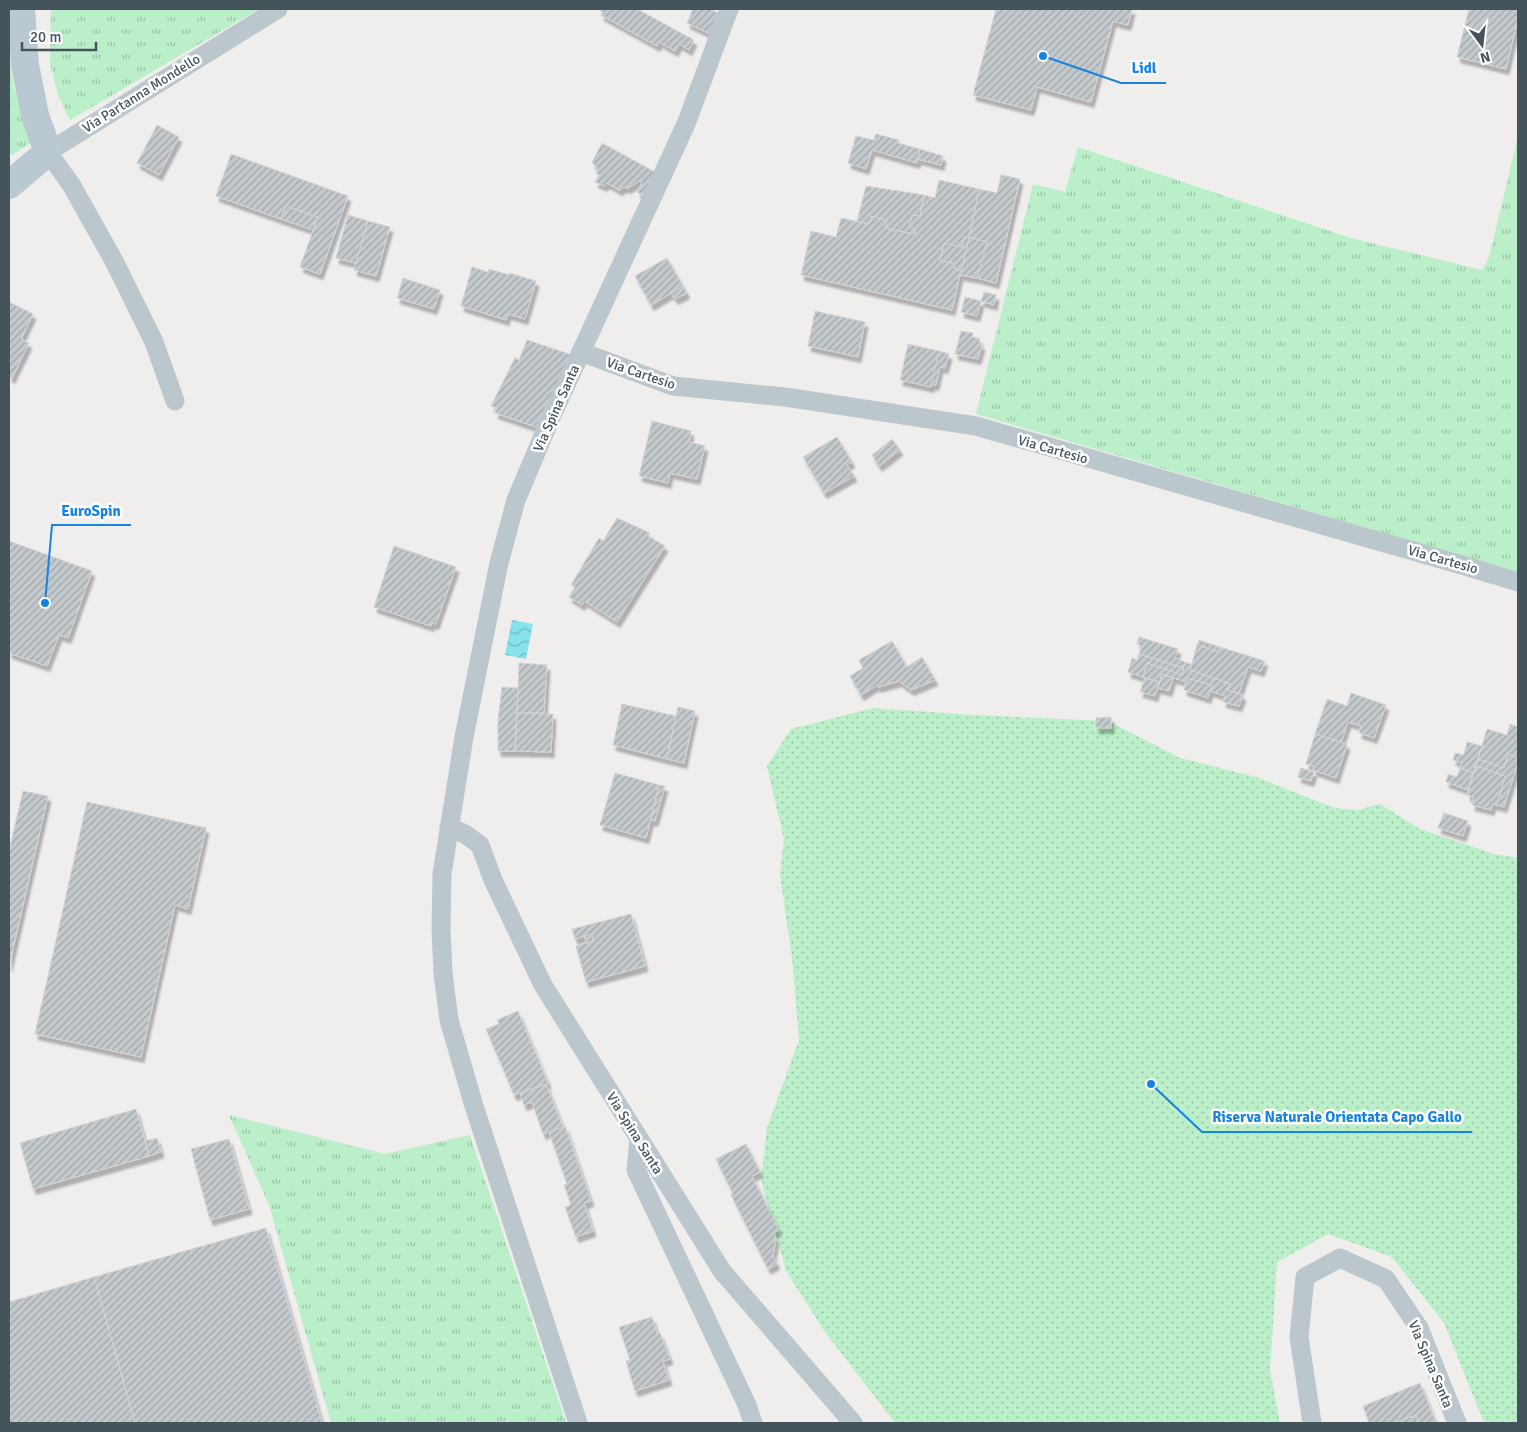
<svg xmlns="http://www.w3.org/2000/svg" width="1527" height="1432" font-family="Signika,sans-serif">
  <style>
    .grass { fill: url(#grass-tufts) }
    .park { fill: url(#park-dots) }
    .water { fill: url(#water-waves) }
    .building { fill: url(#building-hatch); stroke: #d1d4d9; fill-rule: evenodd; filter: url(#shadow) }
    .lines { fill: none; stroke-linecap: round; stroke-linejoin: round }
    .minor { stroke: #bbc6cd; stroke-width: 19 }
    .secondary { stroke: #bac8d2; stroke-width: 28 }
    .labels { text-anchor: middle; stroke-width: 5; stroke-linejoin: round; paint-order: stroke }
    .street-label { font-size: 14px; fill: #45535b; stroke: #fff }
    .leader { fill: none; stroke: #1583e2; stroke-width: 2 }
    .callout-dot { fill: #1583e2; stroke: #fff; stroke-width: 2 }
    .callout-label { font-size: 15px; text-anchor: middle; font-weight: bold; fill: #1583e2; stroke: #fff; stroke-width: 5; stroke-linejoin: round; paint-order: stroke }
  </style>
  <defs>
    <pattern id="grass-tufts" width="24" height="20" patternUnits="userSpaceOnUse" patternTransform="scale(1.25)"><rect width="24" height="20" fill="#baefc9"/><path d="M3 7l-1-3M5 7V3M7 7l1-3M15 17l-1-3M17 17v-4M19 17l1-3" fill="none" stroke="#99c4a6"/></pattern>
    <pattern id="park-dots" width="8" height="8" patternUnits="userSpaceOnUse" patternTransform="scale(1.25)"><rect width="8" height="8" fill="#baefc9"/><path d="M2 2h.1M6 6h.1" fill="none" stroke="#99c4a6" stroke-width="1.8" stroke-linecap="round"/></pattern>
    <pattern id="water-waves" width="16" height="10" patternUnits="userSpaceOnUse" patternTransform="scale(1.25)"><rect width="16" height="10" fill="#86e2ed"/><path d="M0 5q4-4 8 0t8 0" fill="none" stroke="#6fbac3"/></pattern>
    <pattern id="building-hatch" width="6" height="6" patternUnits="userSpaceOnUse" patternTransform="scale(1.25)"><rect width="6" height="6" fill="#c4c9cd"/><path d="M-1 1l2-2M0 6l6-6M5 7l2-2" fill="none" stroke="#a1a6a9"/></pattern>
    <filter id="shadow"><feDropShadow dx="3" dy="5.5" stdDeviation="1" flood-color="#0004"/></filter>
  </defs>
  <rect width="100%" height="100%" fill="#f0eded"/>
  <g class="grass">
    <path d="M51,9h208l-189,111 -12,-25 -8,-32z"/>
    <path d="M10,62l4,25 18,55 -20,13 -3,-3z"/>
    <path d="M1518,136v436l-542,-158 57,-230 32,8 13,-45 273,91 131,32 7,-13z"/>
    <path d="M229,1115l156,39 85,-19 96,288h-235l-62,-218z"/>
  </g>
  <path class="park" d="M873,708l101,7 134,6 72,37 76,19 78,31 24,2 22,-6 40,25 74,25 24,4v565h-34l-40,-100 -52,-66 -64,-23 -51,28 -7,108 10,53h-385l-70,-91 -39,-61 -25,-92 6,-51 32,-88 -7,-83 -12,-81 4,-37 -17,-73 24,-37z"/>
  <path class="water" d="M512,620l21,4 -7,35 -21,-4z"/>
  <g class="building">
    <path d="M598,9h39l57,31 -5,10 -10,-6 -4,7 -16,-9 -2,4 -56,-31 2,-3z"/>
    <path d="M693,9h17l10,5 -10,20 -23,-11z"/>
    <path d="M996,9h136l-4,16 -15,-4 -22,81 -54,-15 -6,23 -58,-15z"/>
    <path d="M1469,9h49v9l-12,51 -49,-12z"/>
    <path d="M157,125l22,12 -20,38 -22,-12z"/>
    <path d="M876,134l23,6 -1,3 22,6 -3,14 -45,-13 -6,19 -18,-6 8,-27 18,4z"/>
    <path d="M602,143l53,29 -12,23 -6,-3 5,-9 -3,-2 -11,7 -4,-1 -5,3 -12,-7 -3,3 -9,-4 4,-7 -3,-2 2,-4 -6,-7z"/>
    <path d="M920,149l23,7 -2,9 -23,-6z"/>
    <path d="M231,154l117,42 -28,78 -20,-7 18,-50 -32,-11 -5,13 -65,-23z"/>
    <path d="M1001,175l19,4 -24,104 -19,-5 10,-36 -18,-5 10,-48 18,4z"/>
    <path d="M939,180l40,9 -10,48 18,5 -10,36 -17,-3 -8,35 -151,-35 10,-44 25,6 5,-19 28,6 2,-8 16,4 -2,8 29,6 2,-5 -7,-2 3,-12 8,1 4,-21 11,3zM964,237l5,1 -8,33 -7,-2 1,-5 -15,-4 4,-17 18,4z"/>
    <path d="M866,186l58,9 -4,21 -8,-1 -3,12 7,2 -2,5 -29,-6 2,-8 -16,-4 -2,8 -12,-3z"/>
    <path d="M286,206l32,11 -5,13 -32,-11z"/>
    <path d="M348,215l20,6 -12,42 -20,-5z"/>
    <path d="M368,221l22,6 -14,49 -22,-6z"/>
    <path d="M964,237l5,1 -8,33 -7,-2 1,-5 -15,-4 4,-17 18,4z"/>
    <path d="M667,258l16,28 -32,19 -16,-29z"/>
    <path d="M472,267l16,5 1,-3 20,6v-2l27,8 -11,38 -17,-5 -2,6 -45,-14z"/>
    <path d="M403,278l37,12 -6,19 -37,-11z"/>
    <path d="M683,286l4,7 -12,6 -4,-6z"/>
    <path d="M984,292l12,3 -2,10 -13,-4z"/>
    <path d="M965,297l16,4 -4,15 -16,-4z"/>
    <path d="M9,302l24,12 -12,25 8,4 -17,35 -3,-2z"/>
    <path d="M815,311l50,11 -7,35 -50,-11z"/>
    <path d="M961,331l12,2 -1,4 8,2 -1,5 3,1 -4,14 -23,-5z"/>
    <path d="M527,340l45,15 -36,72 -41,-14 2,-5 -6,-2 24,-48 4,2z"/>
    <path d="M908,344l31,7 -8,36 -31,-7z"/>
    <path d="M939,351l10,3 -4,14 -5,-1 -4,18 -5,-1z"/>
    <path d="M652,421l39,10 -2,11 16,4 -8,33 -27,-6 -2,10 -29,-7z"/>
    <path d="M837,437l15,25 -5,3 7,11 -30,17 -21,-36z"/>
    <path d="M892,439l8,11 -21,16 -7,-11z"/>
    <path d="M617,518l33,15 -2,3 17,10 -48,76 -33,-21 -2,4 -13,-8 6,-10 -4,-2 28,-47 4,3z"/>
    <path d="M9,541l83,30 -24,67 -9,-3 -12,31 -38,-13z"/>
    <path d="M394,546l62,21 -20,57 -4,-1 -1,3 -57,-19z"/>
    <path d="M1139,637l39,12 -3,9 10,4 -2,6 -44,-14 3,-8 -5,-2z"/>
    <path d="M1199,640l21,7 -2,5 -21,-7z"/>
    <path d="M892,641l15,26 15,-10 13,23 -24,10 -12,-9 -21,6 -1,-2 -16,10 -11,-19 13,-8 -4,-8z"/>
    <path d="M1197,645l21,7 2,-5 45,14 -4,10 -13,-4 -9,26 -12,-3 3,-6 -40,-14z"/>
    <path d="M1139,654l44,14 -1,7 -35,-12 -4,14 -15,-5 4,-14 5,2z"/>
    <path d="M1185,662l6,2 -1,6 40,14 -3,6 16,5 -4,11 -16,-4 2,-6 -15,-5 2,-6 -25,-7 -1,4 -24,-8 -3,8 -16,-5 4,-14 35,12z"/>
    <path d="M519,663l28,2 -3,48h-27z"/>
    <path d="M1162,674l11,4 -4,13 -11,-3z"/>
    <path d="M1145,678l14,4 -4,14 -15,-4z"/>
    <path d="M1187,678l25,7 -4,13 -24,-8z"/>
    <path d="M502,687l16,1 -3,63h-17v-31z"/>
    <path d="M1351,693l35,12 -12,33 -15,-5 2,-7 -13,-4 -7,20 -26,-8 12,-35 20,7z"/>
    <path d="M622,704l54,12 -9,43 -54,-14z"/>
    <path d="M678,707l17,4 -11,52 -17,-4z"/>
    <path d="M517,713l36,1 -2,38 -36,-1z"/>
    <path d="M1111,717v11h-15v-10z"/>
    <path d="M1510,724l8,3v31l-10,-4 -4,14 -26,-9 9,-30 20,6z"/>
    <path d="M1315,734l32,10 -11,34 -23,-8 1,-4 -8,-2z"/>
    <path d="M1467,742l15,4 -9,27 -13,-5 2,-5 -9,-3 2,-7 9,2z"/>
    <path d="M1508,754l10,4v4l-14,45 -7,-2 8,-29 -29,-10 2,-7 26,9z"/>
    <path d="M1476,766l29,10 -8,29 -4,-1 -2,6 -19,-5 2,-8 -7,-2z"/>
    <path d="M1301,768l13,4 -3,9 -13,-4z"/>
    <path d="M1460,768l13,5 -5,17 -22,-8 2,-8 9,3z"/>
    <path d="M615,773l44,12 -13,53 -46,-13z"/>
    <path d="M659,785l6,1 -10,35 -4,-1z"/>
    <path d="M23,791l25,5 -39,170v-115z"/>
    <path d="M87,802l119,26 -18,81 -13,-4 -34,152 -106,-23z"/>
    <path d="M1444,813l24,8 -5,15 -25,-8z"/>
    <path d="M631,914l14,52 -59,16 -10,-36 17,-5 -1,-7 -17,5 -3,-10z"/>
    <path d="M592,934l1,7 -7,2 -1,-7z"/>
    <path d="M518,1011l30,72 -34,12 -28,-66 13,-5 -2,-4z"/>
    <path d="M546,1084l17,43 -20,7 -11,-32 -8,3 -4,-12z"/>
    <path d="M136,1109l13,47 -116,33 -13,-46z"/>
    <path d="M565,1126l26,75 -7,2 9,28 -17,6 -11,-30 6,-2 -7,-20 3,-1 -18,-52z"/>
    <path d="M157,1138l4,14 -12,4 -4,-15z"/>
    <path d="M229,1139l20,70 -39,11 -19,-71z"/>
    <path d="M746,1144l14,28 -8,4 27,54 -6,3 3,6 -3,17 4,8 -9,5 -37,-74 2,-1 -17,-35z"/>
    <path d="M266,1228l56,195h-187l-41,-146z"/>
    <path d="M94,1277l41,146h-126v-121z"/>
    <path d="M652,1317l5,17 3,-1 10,26 -7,2 6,19 -34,11 -9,-30 4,-1 -11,-33z"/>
    <path d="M1420,1383l16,40h-17l-3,-8 -22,8h-25l-6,-17z"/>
    <path d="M1416,1415l3,8h-25z"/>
  </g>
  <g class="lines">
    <g class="minor">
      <path d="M581,352l92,34 112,11 191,29 486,139 56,17"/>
      <path d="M175,401l-21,-59 -40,-81 -42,-75 -24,-34 230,-143"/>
      <path d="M449,827l16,7 15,11 13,35 50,105 179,286 131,152"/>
      <path d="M639,1139l-3,31 111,235 6,18"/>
      <path d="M578,1423l-104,-317 -25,-86 -6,-47 -2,-43 1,-56 22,-137 35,-174 17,-63 36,-85 134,-291 43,-115"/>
      <path d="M1312,1423l-13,-86 6,-60 35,-19 46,21 33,49 38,95"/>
    </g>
    <path class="secondary" d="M9,185l39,-33 -13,-37 -10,-50 -4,-56"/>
  </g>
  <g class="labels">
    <g class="street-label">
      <text transform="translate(141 93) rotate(-32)" y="5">Via Partanna Mondello</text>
      <text transform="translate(641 373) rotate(19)" y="5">Via Cartesio</text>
      <text transform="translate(556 408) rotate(-66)" y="5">Via Spina Santa</text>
      <text transform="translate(1053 449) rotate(16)" y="5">Via Cartesio</text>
      <text transform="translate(1443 559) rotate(16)" y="5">Via Cartesio</text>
      <text transform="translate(635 1133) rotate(58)" y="5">Via Spina Santa</text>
      <text transform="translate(1431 1364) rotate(67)" y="5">Via Spina Santa</text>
    </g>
  </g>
  <path class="leader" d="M1043 56L1121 83H1166M45 603L52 525H131M1151 1084L1202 1132H1472"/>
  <g class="callout-dot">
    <circle cx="1043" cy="56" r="5"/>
    <circle cx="45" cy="603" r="5"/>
    <circle cx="1151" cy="1084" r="5"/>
  </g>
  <g class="callout-label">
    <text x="1144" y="73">Lidl</text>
    <text x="91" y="516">EuroSpin</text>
    <text x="1337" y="1122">Riserva Naturale Orientata Capo Gallo</text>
  </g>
  <rect width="1527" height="1432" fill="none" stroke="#45535b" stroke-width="20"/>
  <g transform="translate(1482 45) rotate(165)" stroke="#ffffff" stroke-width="4" paint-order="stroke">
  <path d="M0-4L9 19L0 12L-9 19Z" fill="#45535b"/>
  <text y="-8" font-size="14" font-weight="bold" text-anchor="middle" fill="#45535b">N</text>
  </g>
  <path d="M22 42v8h74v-8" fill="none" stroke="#45535b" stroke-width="2.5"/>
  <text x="30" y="42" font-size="15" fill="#45535b" stroke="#ffffff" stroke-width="4" paint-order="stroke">20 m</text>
</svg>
